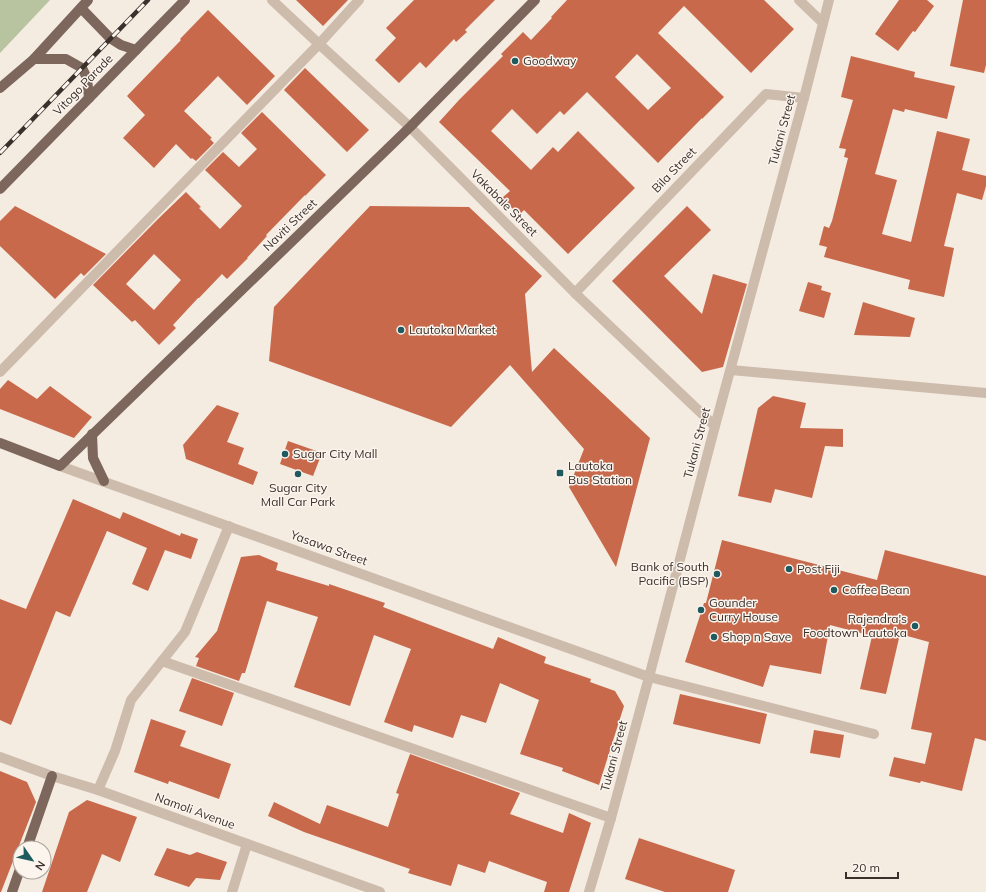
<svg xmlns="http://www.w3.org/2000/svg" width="986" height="892" font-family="Mulish,sans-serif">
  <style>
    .green { fill: #b8c4a0 }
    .building { fill: #c8694b; fill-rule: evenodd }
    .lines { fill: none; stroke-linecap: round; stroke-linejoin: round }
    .minor { stroke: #cdbbac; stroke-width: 10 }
    .major { stroke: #7d675c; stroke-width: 10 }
    .rail-casing { stroke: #3b302b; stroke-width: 4.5 }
    .rail { stroke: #fbf5ee; stroke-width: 3; stroke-dasharray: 9; stroke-linecap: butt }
    .poi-dot { fill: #1f5a5e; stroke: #fbf5ee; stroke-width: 1.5 }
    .labels { text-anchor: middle; stroke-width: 3; stroke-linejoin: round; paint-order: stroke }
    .poi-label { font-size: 12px; fill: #3b302b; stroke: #fbf5ee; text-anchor: start }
    .street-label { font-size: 12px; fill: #3b302b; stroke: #fbf5ee }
  </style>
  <rect width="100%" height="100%" fill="#f4ebe1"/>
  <path class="green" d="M0,0h50l-50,53z"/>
  <g class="building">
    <path d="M296,0h52l-25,26z"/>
    <path d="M414,0h81l-30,30 2,2 -11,10 -2,-3 -28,29 -6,-6 -21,21 -24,-23 21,-22 -10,-10z"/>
    <path d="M567,0h197l30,29 -43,44 -67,-67 -26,27 66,64 -22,22v-1l-44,45 -71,-71 -23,23 -4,-4 -23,23 -25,-25 -21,22 40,39 22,-23 5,5 20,-21 57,57 -67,66 -44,-44 -5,5 -17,-17 8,-7 -71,-69 20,-22 44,-44 -2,-2 22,-22 8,8 21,-22 -1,-1zM637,54l34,34 -23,22 -33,-33z"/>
    <path d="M899,0h28l7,6 -19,26 -2,-1 -15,20 -23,-17z"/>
    <path d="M963,0h23v65l-2,8 -34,-7z"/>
    <path d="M208,10l67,66 -28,29 -29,-29 -34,35 28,27 -2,1 4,4 -18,18 -4,-3 -1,1 -15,-15 -22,24 -31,-30 22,-23 -18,-19 54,-56 -1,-1z"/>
    <path d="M851,56l64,16 -1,5 41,9 -8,33 -42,-10 -1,3 -11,-3 -18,65 22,6 -15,54 29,8 26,-111 33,8 -8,31 24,6v10l-4,14 -25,-7 -13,53 10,2 -10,49 -36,-8 2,-9 -86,-23 3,-10 -8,-2 5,-19 5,2 3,-7 16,-63 -4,-1 2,-8 -7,-1 14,-48 -12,-3z"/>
    <path d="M305,68l64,62 -22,22 -63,-62z"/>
    <path d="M262,112l64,63 -21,21v-1l-39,40 1,1 -20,22h1l-21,21 -5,-5 -23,24h-1l-25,27 3,3 -17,17 -24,-25 -3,2 -39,-37 65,-66 28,-27 15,15 -2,1 21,21 22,-23 -37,-36 18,-18 16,15 18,-18 -16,-16zM154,254l27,26 -27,30 -28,-26z"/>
    <path d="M15,206l91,48 -22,22 -3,-3 -26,26 -55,-53v-25z"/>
    <path d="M370,206l99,1 73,69 -17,18 7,78 22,-24 96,90 -34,129 -47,-80 15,-38 -74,-84 -59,62 -182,-66 5,-54z"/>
    <path d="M687,206l24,24 -47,46 38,38 11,-40 34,10 -24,83 -21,5 -90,-91z"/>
    <path d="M808,282l14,4 -1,4 10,3 -7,25 -25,-7z"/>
    <path d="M863,302l52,16 -5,19 -56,-2z"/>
    <path d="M8,380l29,19 13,-13 42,31 -18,21 -74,-29v-20z"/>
    <path d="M773,396l33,7 -6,25 43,1v18l-18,-1 -13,52 -37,-9 -4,14 -33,-7 20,-88z"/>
    <path d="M217,405l22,8 -12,29 17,6 -6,16 20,8 -5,13 -67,-26 -3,-14z"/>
    <path d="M288,441l34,12 -9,23 -33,-12z"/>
    <path d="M73,499l47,20 3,-7 57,24 1,-3 17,6 -7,20 -26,-9 -17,41 -16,-7 15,-36 -40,-17 -37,86 -14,-6 -45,114 -11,-5v-121l26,10z"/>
    <path d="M722,540l155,40 8,-30 101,26v165l-11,-3 -13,53 -41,-10 -1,2 -31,-7 5,-19 31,7 7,-31 -21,-4 18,-87 -29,-8 -14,60 -26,-5 12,-53 -42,-11 -9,49 -51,-9 -7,22 -78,-25 19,-59h2z"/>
    <path d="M259,555l19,8 -2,7 53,16v-2l56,19 -2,4 110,42 5,-12 48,20 -2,6 47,16 -1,3 25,9 9,15 -25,79 -37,-14 1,-3 -43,-14 19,-54 -39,-17 -14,40 -25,-8 -8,23 -39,-13 -2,7 -28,-10 27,-73 -37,-14 -24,71 -56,-19 24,-70 -51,-16 -22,72h-3l-3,8 -43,-15 3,-8 -4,-1 22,-26 24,-74z"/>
    <path d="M192,678l42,15 -12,33 -43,-15z"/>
    <path d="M680,694l87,20 -7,30 -87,-20z"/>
    <path d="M151,719l35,12 -6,15 51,18 -12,35 -50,-18 -1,3 -34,-12z"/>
    <path d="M814,730l30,5 -4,23 -30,-5z"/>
    <path d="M410,754l110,39 -10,21 53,19 6,-20 22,10 -22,69h-25l3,-10 -58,-21 -4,12 -27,-9 -7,22 -43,-13 2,-4 -106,-37 -36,-16 6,-14 46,22 7,-19 61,22 11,-33 -3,-1z"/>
    <path d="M0,771l27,11 9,20 -35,90h-1z"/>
    <path d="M87,800l50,17 -17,45 -18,-8 -15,38h-45l27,-80z"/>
    <path d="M639,838l96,32 -7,22h-63l-40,-13z"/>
    <path d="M167,848l23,7 7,-3 30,10 -7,18 -24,-2 -7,9 -35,-12z"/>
  </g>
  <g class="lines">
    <g class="minor">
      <path d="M272,0l47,44 91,83 165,166 140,133"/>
      <path d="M799,0l24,23"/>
      <path d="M575,293l191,-199 38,4"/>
      <path d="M731,370l255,23"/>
      <path d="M0,372l319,-328 40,-44"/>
      <path d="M60,466l589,211 225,57"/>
      <path d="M162,661l449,157"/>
      <path d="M0,757l52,19 46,14 282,102"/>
      <path d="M98,790l17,-39 16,-51 54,-68 44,-106"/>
      <path d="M232,892l15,-48"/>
      <path d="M589,892l22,-74 38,-141 66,-251 89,-328 25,-98"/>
    </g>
    <g class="major">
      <path d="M81,8l29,30 11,7 15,5"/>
      <path d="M34,59h32l16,9 5,10 2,20"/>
      <path d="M0,88l34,-29 54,-59"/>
      <path d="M0,189l185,-189"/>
      <path d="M92,434l1,24 11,23"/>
      <path d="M0,443l60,23 350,-339 125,-127"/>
      <path d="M27,848l25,-72"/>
      <path d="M12,892l8,-23"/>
    </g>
    <defs>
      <path id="rail" d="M0,153l148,-153"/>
    </defs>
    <use href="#rail" class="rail-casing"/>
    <use href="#rail" class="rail"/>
  </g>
  <g class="poi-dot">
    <circle cx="515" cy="61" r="4"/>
    <circle cx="401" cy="330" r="4"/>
    <circle cx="285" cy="454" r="4"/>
    <rect x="556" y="469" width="8" height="8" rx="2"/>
    <circle cx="298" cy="474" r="4"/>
    <circle cx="789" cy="569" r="4"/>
    <circle cx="717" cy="574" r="4"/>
    <circle cx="834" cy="590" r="4"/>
    <circle cx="701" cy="610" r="4"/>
    <circle cx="915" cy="626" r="4"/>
    <circle cx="714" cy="637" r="4"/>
  </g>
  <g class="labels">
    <g class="poi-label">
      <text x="523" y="65">Goodway</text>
      <text x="409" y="334">Lautoka Market</text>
      <text x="293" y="458">Sugar City Mall</text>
      <text x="568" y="470">Lautoka<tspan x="568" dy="14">Bus Station</tspan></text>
      <text x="298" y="492" text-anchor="middle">Sugar City<tspan x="298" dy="14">Mall Car Park</tspan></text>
      <text x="709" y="571" text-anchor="end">Bank of South<tspan x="709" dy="14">Pacific (BSP)</tspan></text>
      <text x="797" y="573">Post Fiji</text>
      <text x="842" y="594">Coffee Bean</text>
      <text x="709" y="607">Gounder<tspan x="709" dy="14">Curry House</tspan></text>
      <text x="907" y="623" text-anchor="end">Rajendra's<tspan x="907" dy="14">Foodtown Lautoka</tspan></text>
      <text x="722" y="641">Shop n Save</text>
    </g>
    <g class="street-label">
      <text transform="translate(83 85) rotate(-46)" y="4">Vitogo Parade</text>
      <text transform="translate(782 130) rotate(-75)" y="4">Tukani Street</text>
      <text transform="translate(674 170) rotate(-46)" y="4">Bila Street</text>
      <text transform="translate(504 203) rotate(45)" y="4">Vakabale Street</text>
      <text transform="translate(290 225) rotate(-44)" y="4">Naviti Street</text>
      <text transform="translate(697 443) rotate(-75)" y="4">Tukani Street</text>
      <text transform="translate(329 548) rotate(20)" y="4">Yasawa Street</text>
      <text transform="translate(614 756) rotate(-75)" y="4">Tukani Street</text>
      <text transform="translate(195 811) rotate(20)" y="4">Namoli Avenue</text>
    </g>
  </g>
  <g transform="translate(32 860) rotate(124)"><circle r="19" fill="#fbf5ee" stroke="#aea6a0"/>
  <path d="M0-3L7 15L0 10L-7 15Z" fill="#1f5a5e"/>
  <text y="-6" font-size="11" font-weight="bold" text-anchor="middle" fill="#3b302b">N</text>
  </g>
  <path d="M846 872v6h52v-6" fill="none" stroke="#3b302b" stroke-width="2"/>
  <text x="852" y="872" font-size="12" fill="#3b302b" stroke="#fbf5ee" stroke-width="3" paint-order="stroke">20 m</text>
</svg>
